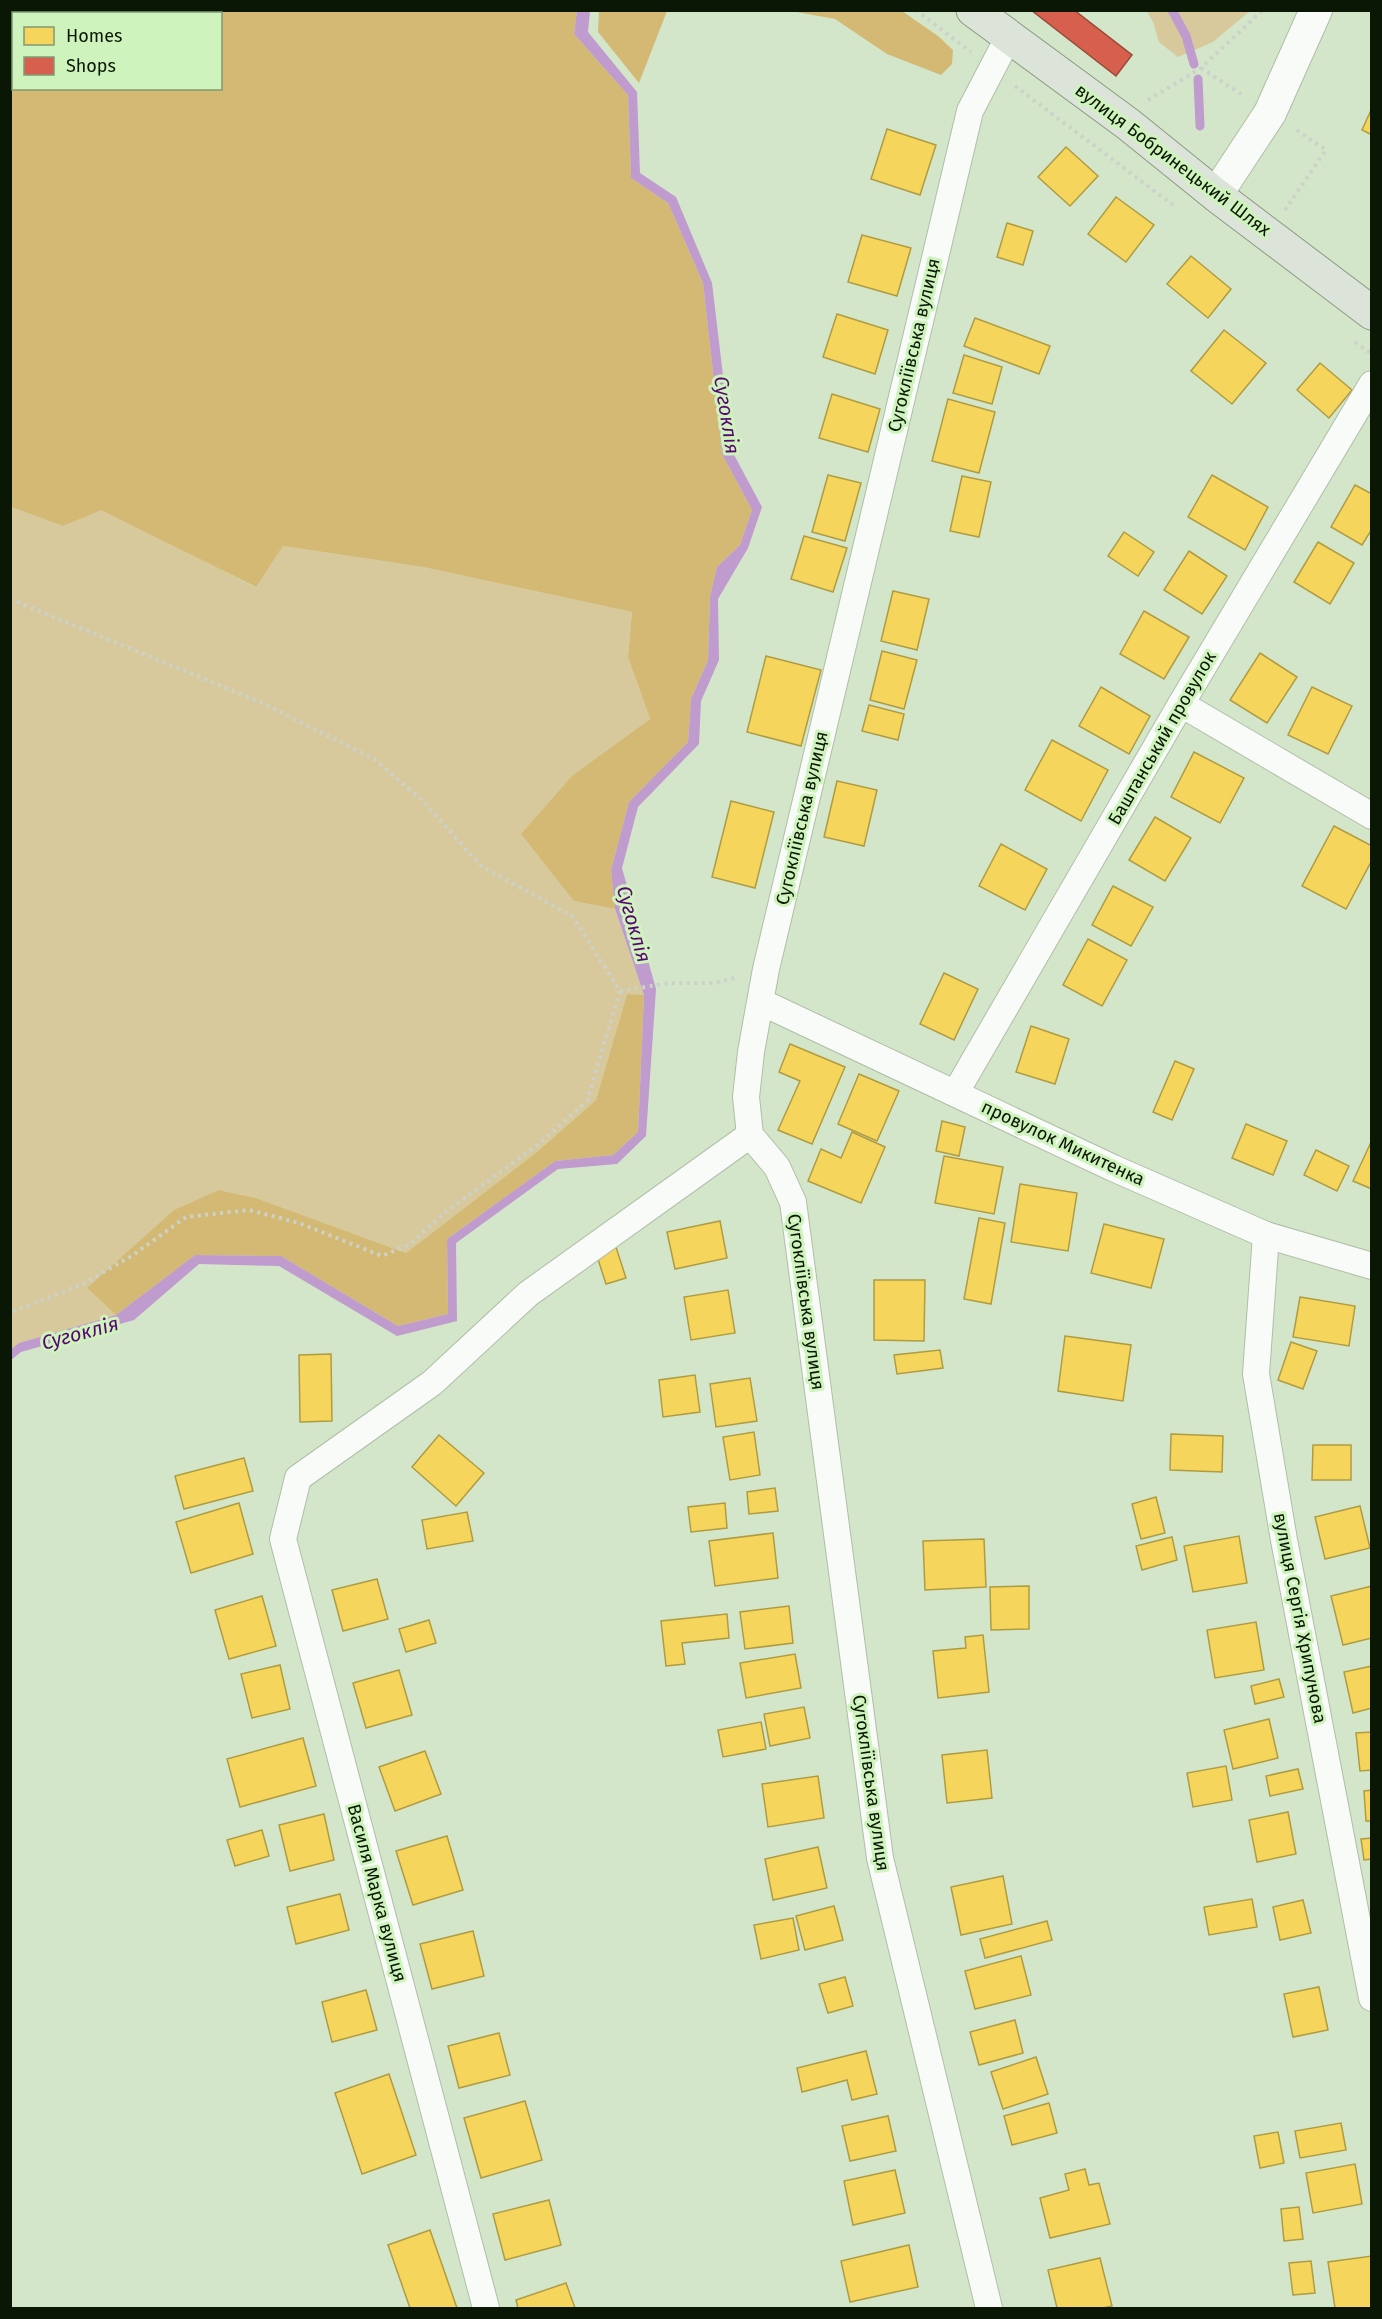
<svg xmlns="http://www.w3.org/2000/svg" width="1382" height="2319" font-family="'Fira Sans',sans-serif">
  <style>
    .green { fill: #d8c99c }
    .forest { fill: #d3b973; fill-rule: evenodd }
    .water { fill: #bf9bce }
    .homes { fill: #f6d55c; stroke: #af9c42; stroke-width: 1.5 }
    .shops { fill: #d6604d; stroke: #994a37; stroke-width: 1.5 }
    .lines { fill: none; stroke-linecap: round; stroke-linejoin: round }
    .stream { stroke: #bf9bce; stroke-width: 9 }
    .minor-casing { stroke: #b0bea8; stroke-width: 28 }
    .tertiary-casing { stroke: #b0bea8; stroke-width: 34 }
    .primary-casing { stroke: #8b9b82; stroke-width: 35 }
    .path { stroke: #ccd2c9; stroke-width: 4; stroke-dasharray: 3 4.5; stroke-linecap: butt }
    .minor { stroke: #f8fbf7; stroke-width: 26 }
    .tertiary { stroke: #f8fbf7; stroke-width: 32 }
    .primary { stroke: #dce3d9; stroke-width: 33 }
    .labels { text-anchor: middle; stroke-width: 6; stroke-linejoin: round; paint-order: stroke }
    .street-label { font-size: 18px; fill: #0a1704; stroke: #cff3bd }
    .water-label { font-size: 20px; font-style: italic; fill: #580572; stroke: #cff3bd }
  </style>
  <rect width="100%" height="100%" fill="#d3e6ca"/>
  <g class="green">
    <path d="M1147,11h103l-37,31 -35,15 -19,-15 -6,-20z"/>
    <path d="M11,507l52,19 38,-17 154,78 28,-41 140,21 209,45 -4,45 22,62 -77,56 1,126 41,8 29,86 -17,-1 -31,106 -58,51 -132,102 -150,-55 -37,-8 -131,99 28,26 -97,28 -8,6z"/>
  </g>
  <g class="forest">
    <path d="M10,11h567l-3,23 54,61 3,83 37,25 35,80 19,171 30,56 -12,35 -23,22 -7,29 -2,64 -17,39 -3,43 -59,60 -18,68 4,39 -41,-8 -53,-67 52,-59 77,-56 -22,-62 4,-45 -209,-45 -140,-21 -27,41 -155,-77 -38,16 -52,-19zM14,14h206v74h-206z"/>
    <path d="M599,11h68l-28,72 -41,-51z"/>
    <path d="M791,11h111l36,25 15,14 -1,14 -11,11 -54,-21 -52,-35z"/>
    <path d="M627,994l17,1 -6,137 -25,23 -58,6 -108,78 1,75 -50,12 -117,-70 -86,-1 -79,60 -29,-27 87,-78 45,-20 37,8 150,55 132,-102 58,-51z"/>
  </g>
  <path class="water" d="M577,11h13l-2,21 49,60 3,81 36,24 36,86 20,168 30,56 -14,41 -30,51 1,61 -18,41 -2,43 -61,63 -16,61 34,121 -10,147 -29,28 -59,5 -102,74 1,78 -60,15 -118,-70 -80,-2 -65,56 -113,32 -10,8v-11l8,-6 97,-28 79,-60 86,1 117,70 50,-12 -1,-75 108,-78 58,-6 25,-23 6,-137 -29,-86 -4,-39 18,-68 59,-60 3,-43 17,-39 2,-64 7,-29 23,-22 12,-35 -30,-56 -19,-171 -35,-80 -37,-25 -3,-83 -54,-61z"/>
  <g class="homes">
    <path d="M1372,108v27l-10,-5z"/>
    <path d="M887,129l49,16 -16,50 -49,-16z"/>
    <path d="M1066,147l32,29 -28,30 -32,-29z"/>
    <path d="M1116,197l38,28 -28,37 -38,-28z"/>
    <path d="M1007,223l26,8 -10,34 -26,-8z"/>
    <path d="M862,235l49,13 -14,48 -49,-14z"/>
    <path d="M1191,256l40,33 -23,29 -41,-34z"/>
    <path d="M837,314l51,16 -13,44 -52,-17z"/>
    <path d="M975,318l75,28 -11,28 -75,-28z"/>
    <path d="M1224,330l42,33 -34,41 -41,-33z"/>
    <path d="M964,355l38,12 -10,37 -39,-11z"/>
    <path d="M1320,363l32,27 -23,28 -32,-28z"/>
    <path d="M832,394l48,15 -12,43 -49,-14z"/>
    <path d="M948,399l47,13 -16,61 -47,-12z"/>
    <path d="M828,475l33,8 -16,58 -33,-9z"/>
    <path d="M1212,475l56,32 -23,43 -57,-33z"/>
    <path d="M962,476l29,6 -12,55 -29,-6z"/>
    <path d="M1355,485l17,9v35l-10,16 -31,-18z"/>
    <path d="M1124,532l30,20 -16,24 -30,-20z"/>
    <path d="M804,536l43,12 -14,44 -42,-13z"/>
    <path d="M1318,542l36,21 -24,41 -36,-22z"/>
    <path d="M1189,551l38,25 -25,38 -38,-24z"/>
    <path d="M893,591l36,8 -12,51 -36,-9z"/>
    <path d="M1144,611l45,26 -25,42 -44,-25z"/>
    <path d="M882,651l35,9 -13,49 -34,-9z"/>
    <path d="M1260,653l37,24 -30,46 -37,-23z"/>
    <path d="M766,656l55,14 -20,76 -54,-14z"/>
    <path d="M1101,687l49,29 -21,38 -50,-28z"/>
    <path d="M1312,687l40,19 -24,48 -40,-19z"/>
    <path d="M869,705l35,9 -6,26 -36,-9z"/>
    <path d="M1052,740l56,30 -27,51 -56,-31z"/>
    <path d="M1194,752l50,26 -24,45 -49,-26z"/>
    <path d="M837,781l40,9 -13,56 -40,-9z"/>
    <path d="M731,801l43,11 -19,76 -43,-11z"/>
    <path d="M1155,817l36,21 -26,43 -36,-21z"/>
    <path d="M1334,826l38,20v14l-26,49 -44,-23z"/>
    <path d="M1001,844l46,25 -22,41 -46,-24z"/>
    <path d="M1113,886l40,21 -22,39 -39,-21z"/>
    <path d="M1088,939l39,21 -25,46 -39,-21z"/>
    <path d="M944,973l34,16 -24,51 -34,-16z"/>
    <path d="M1031,1026l38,13 -14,45 -39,-12z"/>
    <path d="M790,1044l55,23 -33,77 -34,-14 22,-49 -21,-9z"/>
    <path d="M1175,1061l19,8 -22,51 -19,-8z"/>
    <path d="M859,1074l40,17 -22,50 -39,-17z"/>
    <path d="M942,1121l23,6 -6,29 -23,-5z"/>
    <path d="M1246,1124l41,17 -14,34 -41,-17z"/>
    <path d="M852,1132l33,15 -24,56 -53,-22 13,-32 20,9z"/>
    <path d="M1372,1140v49l-19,-8z"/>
    <path d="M1316,1150l33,16 -12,25 -33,-16z"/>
    <path d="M944,1156l59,11 -9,47 -59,-11z"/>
    <path d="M1020,1184l57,9 -9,58 -57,-9z"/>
    <path d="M979,1218l26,5 -14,81 -27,-5z"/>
    <path d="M720,1221l7,37 -52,11 -8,-37z"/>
    <path d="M1104,1224l60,15 -13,49 -60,-15z"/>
    <path d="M615,1244l11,34 -20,6 -11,-34z"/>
    <path d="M874,1280h51l-1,61 -50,-1z"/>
    <path d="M728,1290l7,43 -44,7 -7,-43z"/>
    <path d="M1300,1297l55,9 -6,40 -56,-9z"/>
    <path d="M1065,1336l66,9 -8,56 -65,-10z"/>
    <path d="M1291,1342l26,9 -14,38 -25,-9z"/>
    <path d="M940,1350l3,18 -46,6 -3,-19z"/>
    <path d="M331,1354l1,67 -32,1 -1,-67z"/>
    <path d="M695,1375l5,37 -37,5 -4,-37z"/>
    <path d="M750,1378l7,43 -41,6 -6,-43z"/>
    <path d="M754,1432l6,43 -30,5 -7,-43z"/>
    <path d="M1171,1434l52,2 -1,36 -52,-2z"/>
    <path d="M439,1435l45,38 -28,33 -44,-39z"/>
    <path d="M1313,1445h38v35h-39z"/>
    <path d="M244,1458l9,33 -69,18 -9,-33z"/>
    <path d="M775,1488l3,23 -29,3 -2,-22z"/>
    <path d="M1156,1497l9,36 -24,6 -9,-35z"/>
    <path d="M239,1503l14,51 -62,19 -15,-51z"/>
    <path d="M725,1503l2,25 -36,4 -3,-25z"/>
    <path d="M1360,1506l10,42 -45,11 -10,-42z"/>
    <path d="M467,1512l6,29 -46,8 -5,-29z"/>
    <path d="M773,1533l5,45 -63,8 -6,-45z"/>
    <path d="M1239,1536l8,47 -54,9 -9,-46z"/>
    <path d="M1172,1537l5,23 -35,10 -6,-24z"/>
    <path d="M984,1539l2,48 -61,3 -2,-49z"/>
    <path d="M377,1579l11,40 -45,12 -11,-41z"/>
    <path d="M1029,1586v43l-38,1 -1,-43z"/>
    <path d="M1372,1586v52l-29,7 -12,-49z"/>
    <path d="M262,1596l14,50 -47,13 -14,-49z"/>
    <path d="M789,1606l4,37 -48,6 -5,-37z"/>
    <path d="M727,1614l2,24 -47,5 3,21 -19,2 -5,-45z"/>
    <path d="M429,1620l7,23 -30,9 -7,-23z"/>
    <path d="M1256,1622l8,48 -49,8 -8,-48z"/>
    <path d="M983,1635l6,57 -51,6 -5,-47 33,-3 -1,-11z"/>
    <path d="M795,1654l6,34 -55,10 -6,-35z"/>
    <path d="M280,1665l10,44 -38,9 -11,-44z"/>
    <path d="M1372,1666v42l-19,5 -9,-41z"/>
    <path d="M399,1670l13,45 -46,13 -13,-45z"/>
    <path d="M1279,1679l5,18 -29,7 -4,-18z"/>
    <path d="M804,1707l6,31 -40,8 -6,-32z"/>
    <path d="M1269,1719l9,39 -45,11 -9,-39z"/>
    <path d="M761,1722l5,27 -43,8 -5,-27z"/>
    <path d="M1372,1732v38l-12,1 -4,-38z"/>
    <path d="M303,1738l13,48 -76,21 -13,-48z"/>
    <path d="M987,1750l5,48 -45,5 -5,-48z"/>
    <path d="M425,1751l16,43 -46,17 -16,-44z"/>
    <path d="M1226,1766l6,34 -39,7 -6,-34z"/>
    <path d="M1298,1769l5,20 -33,7 -4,-20z"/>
    <path d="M818,1776l6,42 -56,9 -6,-43z"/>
    <path d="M1372,1790v31h-6l-2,-30z"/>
    <path d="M1288,1812l8,42 -39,8 -8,-42z"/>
    <path d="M324,1814l10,46 -44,11 -11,-46z"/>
    <path d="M262,1830l7,26 -34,10 -8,-26z"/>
    <path d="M447,1836l16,54 -50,15 -17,-54z"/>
    <path d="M1372,1838v21l-8,1 -3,-21z"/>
    <path d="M818,1847l9,41 -54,12 -8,-41z"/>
    <path d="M1003,1876l9,48 -51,11 -10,-48z"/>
    <path d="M340,1894l9,36 -53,14 -9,-37z"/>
    <path d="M1252,1899l5,28 -48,8 -5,-28z"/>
    <path d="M1303,1900l8,33 -31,7 -7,-33z"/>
    <path d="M834,1906l9,34 -38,10 -9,-34z"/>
    <path d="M793,1918l6,32 -38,9 -7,-34z"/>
    <path d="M1047,1921l5,19 -67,18 -5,-19z"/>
    <path d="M473,1931l11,45 -52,13 -12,-45z"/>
    <path d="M1021,1956l10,39 -56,14 -10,-38z"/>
    <path d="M845,1977l8,29 -25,7 -9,-29z"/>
    <path d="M1319,1987l9,43 -35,7 -9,-43z"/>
    <path d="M366,1990l11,40 -45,12 -10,-40z"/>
    <path d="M1015,2020l8,33 -44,12 -9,-33z"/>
    <path d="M499,2033l11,42 -51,13 -11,-42z"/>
    <path d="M866,2051l11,43 -25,6 -5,-20 -45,12 -5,-24z"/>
    <path d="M1036,2057l12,37 -45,15 -12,-37z"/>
    <path d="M389,2074l27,81 -54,19 -27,-81z"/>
    <path d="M525,2101l17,59 -61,18 -17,-60z"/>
    <path d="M1049,2103l8,30 -45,12 -8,-29z"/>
    <path d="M888,2116l8,35 -46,10 -8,-35z"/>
    <path d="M1341,2123l5,27 -46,8 -5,-27z"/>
    <path d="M1278,2132l6,31 -24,5 -6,-32z"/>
    <path d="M1355,2164l7,40 -49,9 -7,-40z"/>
    <path d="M1085,2169l4,16 10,-2 11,41 -60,14 -10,-40 29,-8 -4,-16z"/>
    <path d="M895,2170l10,43 -52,12 -9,-44z"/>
    <path d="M549,2200l12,45 -56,15 -12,-46z"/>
    <path d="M1299,2207l4,32 -19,2 -3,-32z"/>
    <path d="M430,2230l27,78h-47l-22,-63z"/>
    <path d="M909,2245l9,42 -68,15 -9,-41z"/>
    <path d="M1372,2256v52h-37l-7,-46z"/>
    <path d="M1100,2258l12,48 -9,2h-46l-9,-38z"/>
    <path d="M1311,2261l4,32 -22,2 -4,-32z"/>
    <path d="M566,2283l9,25h-57l-2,-8z"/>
  </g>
  <path class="shops" d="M1031,10h43l58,45 -16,21z"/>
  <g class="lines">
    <g class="stream">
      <path d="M1172,10l14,26 8,28"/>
      <path d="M1198,79l2,47"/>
    </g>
    <defs>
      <g id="minor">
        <path d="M1181,704l191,112"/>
        <path d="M761,1002l352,166 153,67 106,31"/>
        <path d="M956,1092l225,-388 191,-320"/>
        <path d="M1266,1235l-10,139 28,166 88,458"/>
        <path d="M486,2308l-203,-769 15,-61 134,-95 96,-89 222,-159"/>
        <path d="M989,2308l-109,-450 -87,-656 -16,-35 -27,-32 -4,-38 5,-45 15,-83 204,-858 38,-73"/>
      </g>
      <path id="tertiary" d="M1216,195l54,-82 46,-103"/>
      <path id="primary" d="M973,10l155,114 88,71 156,118"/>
    </defs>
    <use href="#minor" class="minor-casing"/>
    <use href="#tertiary" class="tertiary-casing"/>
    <use href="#primary" class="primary-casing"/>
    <g class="path">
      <path d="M916,10l55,42"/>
      <path d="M1201,68l43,28"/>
      <path d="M1015,86l162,122"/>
      <path d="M1148,100l53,-32 62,-58"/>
      <path d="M1285,210l41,-60 -31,-21"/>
      <path d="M1355,342l17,12"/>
      <path d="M10,599l250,103 114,57 49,42 58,65 91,50 48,75 -33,110 -47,42 -97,71 -33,30 -28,12 -83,-33 -50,-13 -63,7 -53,38 -50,29 -73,29"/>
      <path d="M620,991l50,-8h45l23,-6"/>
    </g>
    <use href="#minor" class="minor"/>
    <use href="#tertiary" class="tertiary"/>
    <use href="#primary" class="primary"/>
  </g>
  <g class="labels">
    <g class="street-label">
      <text transform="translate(1173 160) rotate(37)" y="6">вулиця Бобринецький Шлях</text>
      <text transform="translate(914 345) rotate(-77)" y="6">Сугокліївська вулиця</text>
      <text transform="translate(1162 738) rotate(-60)" y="6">Баштанський провулок</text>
      <text transform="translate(802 818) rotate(-77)" y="6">Сугокліївська вулиця</text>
      <text transform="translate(1063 1143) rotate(25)" y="6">провулок Микитенка</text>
      <text transform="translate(806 1302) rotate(82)" y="6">Сугокліївська вулиця</text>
      <text transform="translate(1300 1618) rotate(79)" y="6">вулиця Сергія Хрипунова</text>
      <text transform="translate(871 1783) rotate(82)" y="6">Сугокліївська вулиця</text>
      <text transform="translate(377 1893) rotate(75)" y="6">Василя Марка вулиця</text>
    </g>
    <g class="water-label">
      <text transform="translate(727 415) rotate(81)" y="7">Сугоклія</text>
      <text transform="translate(634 924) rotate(74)" y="7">Сугоклія</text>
      <text transform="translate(80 1333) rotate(-15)" y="7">Сугоклія</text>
    </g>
  </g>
  <rect width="1382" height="2319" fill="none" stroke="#0a1704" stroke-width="24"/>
  <rect x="12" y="12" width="210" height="78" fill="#cff3bd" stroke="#809b73" stroke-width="1.5"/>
  <rect x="24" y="27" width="30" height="18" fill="#f6d55c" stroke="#809b73" stroke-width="1.5"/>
  <text x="66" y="42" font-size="18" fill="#0a1704">Homes</text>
  <rect x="24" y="57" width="30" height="18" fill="#d6604d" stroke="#809b73" stroke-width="1.5"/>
  <text x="66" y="72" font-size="18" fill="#0a1704">Shops</text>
</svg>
